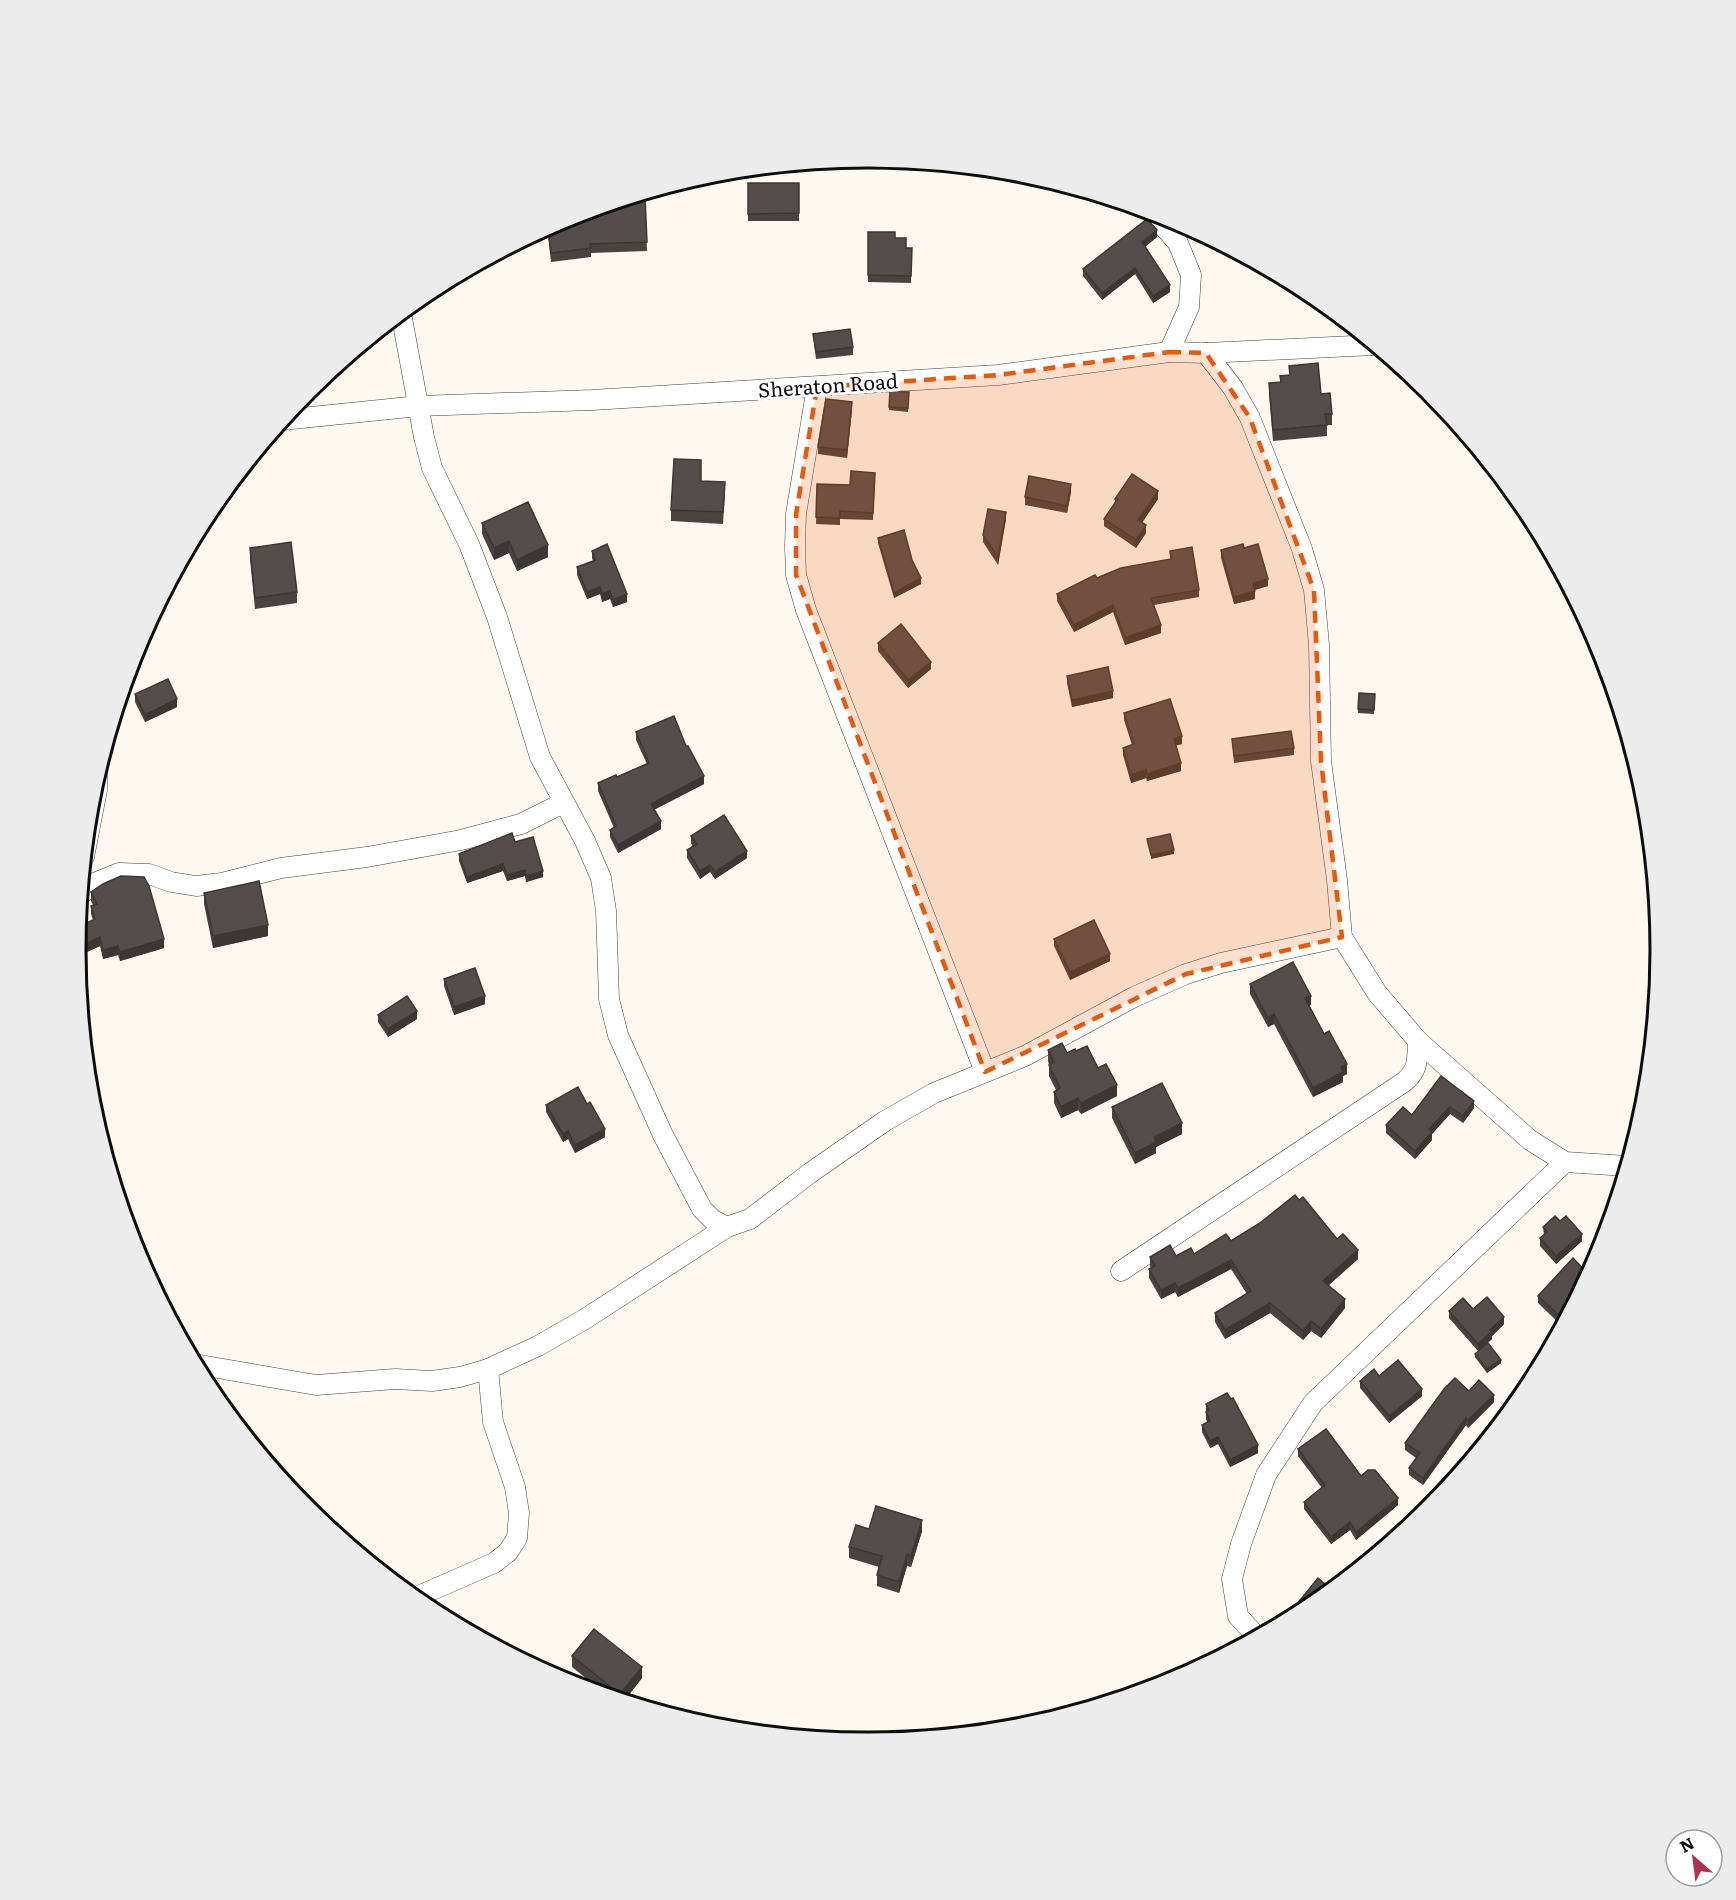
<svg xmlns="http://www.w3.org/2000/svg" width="1736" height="1900" font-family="Literata,serif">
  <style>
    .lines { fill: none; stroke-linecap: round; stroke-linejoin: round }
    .minor-casing { stroke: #414141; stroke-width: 21 }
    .minor { stroke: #fff; stroke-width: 20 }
    .wall { fill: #494240 }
    .shaded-wall { fill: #3c3634 }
    .building { fill: #554d4b; stroke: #3c3634; stroke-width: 1.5 }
    .marked { fill: #e8590c; fill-opacity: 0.2; stroke: #e8590c; stroke-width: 4.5; stroke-dasharray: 12 8; stroke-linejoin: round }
    .labels { text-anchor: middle; stroke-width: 6; stroke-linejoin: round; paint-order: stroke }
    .street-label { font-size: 20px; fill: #0e0e0e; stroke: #fff }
    .rim { fill: none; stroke: #0e0e0e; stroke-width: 3 }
  </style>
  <rect width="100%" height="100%" fill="#fef9f0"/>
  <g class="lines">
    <defs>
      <g id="minor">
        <path d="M1150,211l28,32 13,32 -2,32 -20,45"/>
        <path d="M401,313l23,124 8,31 37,76 28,73 43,140 45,84 16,37 5,33 3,88 9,36 45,100 39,74 11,11 14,7 23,-8 60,-46 75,-52 49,-28 91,-37 109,-59 52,-23 35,-11 121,-26"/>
        <path d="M1206,353l27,35 17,30 52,131 12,41 5,55 2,116 16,119 5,57 35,56 41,48 112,99 35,22 62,4"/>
        <path d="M817,387l-21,127 -1,33 1,28 10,35 179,462"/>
        <path d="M282,420l137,-14 173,-6 406,-25 171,-23 37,1 168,-8"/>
        <path d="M84,857l13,-67v-15"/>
        <path d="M81,894l16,-12 22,-9 30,1 22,8 25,4 26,-3 59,-15 86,-11 94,-17 60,-16 42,-21"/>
        <path d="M1121,1271l283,-189c15,-12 13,-23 14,-41"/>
        <path d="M194,1364l122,21 79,-6 37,2 28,-4 28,-8 50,-23 47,-27 142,-92"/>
        <path d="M414,1598l80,-35 14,-11 9,-14 2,-25 -4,-26 -22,-65 -5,-53"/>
        <path d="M1257,1637l-19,-21 -6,-37 9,-35 25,-69 47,-72 252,-241"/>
      </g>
    </defs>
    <use href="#minor" class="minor-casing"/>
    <use href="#minor" class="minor"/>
  </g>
  <g class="wall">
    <rect x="748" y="183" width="51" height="38"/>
    <path d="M645,197l2,54 -56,2v4l-40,5 -4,-35 18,-10z"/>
    <path d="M868,232l27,6 11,10h6l-1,35 -43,-1z"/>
    <path d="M1157,237l-12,10 25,45 -17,11 -18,-29 -33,26 -19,-24v-7z"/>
    <path d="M813,334l40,13v8l-37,4z"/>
    <path d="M1289,366l32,28 11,20v11h-5v11l-54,5 -4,-47v-11l11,-1 9,-7z"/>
    <path d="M1411,375l13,11 -11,2z"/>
    <path d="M890,391l19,1 -1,20 -19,-2z"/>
    <path d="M852,409l-5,49 -29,-4v-7z"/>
    <path d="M875,481l-2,39 -33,-1v6l-24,-1 1,-40 33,1z"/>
    <path d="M1071,492l-4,21 -42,-8v-8z"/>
    <path d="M725,493l-2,31 -52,-3v-11z"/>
    <path d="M1115,499h43l-16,24 4,10 -10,15 -32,-22v-7l11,-16z"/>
    <path d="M1006,519l-8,46 -15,-23v-7z"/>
    <path d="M482,523l66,34 -31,14 -8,-18 -15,7 -12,-26z"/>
    <path d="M878,538l34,22 9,24 -27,14 -16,-55z"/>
    <path d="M250,548l47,44v11l-42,6 -5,-50z"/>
    <path d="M1244,548l24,38 -13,4v9l-21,5 -13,-46v-8z"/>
    <path d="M592,551l35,51 -14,5 -3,-8 -8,3 -2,-8 -13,5 -10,-24v-8l16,-6 -1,-3z"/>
    <path d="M1170,551l29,39v7l-45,8 7,28 -36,12 -12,-33 -39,20 -17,-31v-7l40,-16 73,-19z"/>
    <path d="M878,643l53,26 -23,19 -30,-37z"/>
    <path d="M1067,676l46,22 -41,9 -5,-24z"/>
    <path d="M135,694l42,13 -32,15 -10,-20z"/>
    <path d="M1375,694l-1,20 -16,-1v-4z"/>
    <path d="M1124,713l58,31 -6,1 5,26 -34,10 -1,-3 -15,5 -8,-28v-7l9,-3 -8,-25z"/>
    <path d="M636,732l50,14 18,38 -50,26 7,19 -43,24 -8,-16v-7l4,-2 -16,-37v-8l19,-6 30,-13 -11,-24z"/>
    <path d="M1232,739l62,9v7l-60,8z"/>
    <path d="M691,836l56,22 -32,21 -5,-7 -10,7 -13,-21v-8l6,-3 -2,-4z"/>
    <path d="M515,842l28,35 -17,5 -1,-6 -18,5 -4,-10 -36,12 -8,-22v-7z"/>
    <path d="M91,892l73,56 -44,13 -2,-6 -15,4 -3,-13 -24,11 -1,-7 18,-30 -2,-6v-8l2,-1 -2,-4z"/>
    <path d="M204,893l64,43 -55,12 -9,-44z"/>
    <path d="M1054,939l56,22 -40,19 -16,-34z"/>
    <path d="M444,979l41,25 -31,11 -10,-29z"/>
    <path d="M1250,984l61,21 -2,1 38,68 -4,2v6l-30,15 -39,-73 -6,3 -18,-33z"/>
    <path d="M378,1015l39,4 -29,18 -10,-15z"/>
    <path d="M1048,1050l19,3 9,-2 22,17 19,28 -36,18 -3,-4 -17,8 -7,-15v-11l2,-2 -7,-14v-11l-1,-4z"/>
    <path d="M1441,1076l33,32 -11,15 -13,-9 -18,20v6l-17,19 -29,-26v-8l26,-10z"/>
    <path d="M546,1105l59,32 -30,16 -7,-14 -5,3 -17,-30z"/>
    <path d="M1112,1107l70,27 -26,13v6l-21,11 -23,-46z"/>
    <path d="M1299,1200l59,59 -29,26 16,23 -24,30 -10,-7 -8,9 -33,-27 -45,26 -10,-17v-9l32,-19 -16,-25 -53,28 -3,-5 -14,7 -12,-21v-9l2,-1 -1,-2v-9l44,-3 37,-13z"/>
    <path d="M1560,1221l22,20 -26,23 -16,-18v-8l4,-3 -1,-8z"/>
    <path d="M1589,1275l-27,51 -24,-23v-7z"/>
    <path d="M1473,1309l31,15 -12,12v3l-14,12 -29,-33v-7z"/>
    <path d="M1475,1354l26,9 -14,10 -12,-16z"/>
    <path d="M1379,1376l43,20 -33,27 -29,-35v-7z"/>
    <path d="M1469,1391l25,11 -26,26 -2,-3 -43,60 -14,-10v-7l7,-10 -11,-8v-7z"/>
    <path d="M1206,1404l52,49 -28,14 -12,-23 -8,4 -8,-16v-7l5,-3 -1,-3z"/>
    <path d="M1298,1449l63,27 37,29 -42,35 -6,-10 -19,14 -27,-35v-7l18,-14 -24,-32z"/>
    <path d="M869,1529l53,2 -11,36 -4,-1 -8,27 -22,-7v-11l2,-8 -30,-9v-11z"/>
    <path d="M1297,1604l11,6 -8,4 -3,-3z"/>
    <path d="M572,1656l70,22 -18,23 -16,-5 -36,-29z"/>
  </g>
  <g class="shaded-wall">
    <path d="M1157,230v7l-15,12v-7z"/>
    <path d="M1135,268v6l-33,26v-7z"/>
    <path d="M1170,285v7l-17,11v-7z"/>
    <path d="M852,402v7l-5,49v-8z"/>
    <path d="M1071,484v8l-4,21v-7z"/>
    <path d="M1158,491v8l-20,29v-8z"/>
    <path d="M1006,512v7l-8,46v-8z"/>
    <path d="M1146,525v8l-10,15v-8z"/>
    <path d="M509,541v12l-15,7v-12z"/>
    <path d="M548,545v12l-31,14v-11z"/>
    <path d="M921,578v6l-27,14v-5z"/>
    <path d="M1268,579v7l-15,4v-7z"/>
    <path d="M600,587v7l-13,5v-7z"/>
    <path d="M610,591v8l-8,3v-8z"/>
    <path d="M1255,591v8l-21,5v-7z"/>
    <path d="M627,594v8l-14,5v-7z"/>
    <path d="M1113,605v7l-39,20v-7z"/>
    <path d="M1161,625v8l-36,12v-7z"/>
    <path d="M931,662v7l-23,19v-8z"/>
    <path d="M1113,691v7l-41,9v-7z"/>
    <path d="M177,699v8l-32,15v-7z"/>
    <path d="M1182,736v8l-8,2v-7z"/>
    <path d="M1181,763v8l-34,10v-7z"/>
    <path d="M1146,770v8l-15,5v-8z"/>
    <path d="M704,776v8l-53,27v-7z"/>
    <path d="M661,821v8l-43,24v-8z"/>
    <path d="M1174,850v4l-23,5v-4z"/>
    <path d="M747,851v7l-32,21v-7z"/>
    <path d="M503,864v7l-36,12v-6z"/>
    <path d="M710,865v7l-10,7v-8z"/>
    <path d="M525,870v6l-18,5v-6z"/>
    <path d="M543,871v6l-17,5v-6z"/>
    <path d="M268,925v11l-55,12v-12z"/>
    <path d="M100,937v9l-24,11 -1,-8z"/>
    <path d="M164,939v9l-44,13v-9z"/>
    <path d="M118,946v9l-15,4v-9z"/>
    <path d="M1110,954v7l-40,19v-8z"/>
    <path d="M485,996v8l-31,11v-8z"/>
    <path d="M1311,996v9l-6,3v-10z"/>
    <path d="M417,1011v8l-29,18v-8z"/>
    <path d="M1274,1014v10l-6,3v-9z"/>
    <path d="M1347,1064v10l-4,2v6l-30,15v-9l28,-21z"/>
    <path d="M1117,1085v11l-36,18v-11z"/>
    <path d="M1078,1098v12l-17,8v-11z"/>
    <path d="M1474,1101v7l-11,15v-7z"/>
    <path d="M1450,1107v7l-18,20v6l-17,19v-8l14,-22z"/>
    <path d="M1182,1123v11l-26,13v6l-21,11v-11l19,-16z"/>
    <path d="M605,1129v8l-30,16v-8z"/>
    <path d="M568,1131v8l-5,3v-8z"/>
    <path d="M1582,1234v7l-26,23v-8z"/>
    <path d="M1358,1250v9l-35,31v-9z"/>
    <path d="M1231,1260v9l-53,28v-9z"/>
    <path d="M1175,1283v9l-14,7v-9z"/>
    <path d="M1345,1299v9l-24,30v-9z"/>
    <path d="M1270,1303v10l-45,26v-9z"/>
    <path d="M1504,1317v7l-12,12v3l-14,12v-7l12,-14z"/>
    <path d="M1311,1321v10l-8,9v-9z"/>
    <path d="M1501,1360v3l-14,10v-4z"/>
    <path d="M1422,1389v7l-33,27v-7z"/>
    <path d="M1494,1395v7l-26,26v-8z"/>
    <path d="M1466,1418v7l-43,60v-7z"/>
    <path d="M1218,1437v7l-8,4v-7z"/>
    <path d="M1258,1445v8l-28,14v-7z"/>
    <path d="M1398,1498v7l-42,35v-8z"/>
    <path d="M922,1520v11l-11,36v-11z"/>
    <path d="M1350,1522v8l-19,14v-7z"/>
    <path d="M907,1554v12l-8,27v-11z"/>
    <path d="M642,1667v11l-18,23 -4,-2v-5z"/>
  </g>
  <g class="building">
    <path d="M748,183h51v30l-51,1z"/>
    <path d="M645,197l2,45 -57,2 1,4 -40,5 -3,-27 17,-9 63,-19z"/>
    <path d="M1147,219l10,11 -15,12 28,43 -17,11 -18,-28 -33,25 -19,-24z"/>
    <path d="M868,232h27v6h11v10h6l-1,28 -43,-1z"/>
    <path d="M850,329l3,18 -37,5 -3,-18z"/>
    <path d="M1318,363l3,31 9,-1 2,21h-7l2,11 -54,5 -4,-47 12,-1 -1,-6 10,-1 -1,-9z"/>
    <path d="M890,391l19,1 -1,16 -19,-1z"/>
    <path d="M826,399l26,3 -5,48 -29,-3z"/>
    <path d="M674,459l27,1v21l24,1 -2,30 -52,-2z"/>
    <path d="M851,471l24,2 -2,40 -33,-2v7l-24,-1 1,-33 33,1z"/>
    <path d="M1132,474l26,17 -20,29 8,5 -10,15 -32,-21 13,-19 -2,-1z"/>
    <path d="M1029,476l42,8 -4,22 -42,-9z"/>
    <path d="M528,502l20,43 -31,15 -8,-19 -15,7 -12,-25z"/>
    <path d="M988,509l18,3 -8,45 -15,-22z"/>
    <path d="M904,530l8,30 9,18 -27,15 -16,-55z"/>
    <path d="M291,542l6,50 -42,6 -5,-50z"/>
    <path d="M607,544l20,50 -14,6 -3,-9 -8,3 -2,-7 -13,5 -10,-25 19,-7 -4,-9z"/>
    <path d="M1243,544l1,4 14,-4 10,35 -15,4 2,8 -21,6 -13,-47z"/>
    <path d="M1192,547l7,43 -48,8 10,27 -36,13 -12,-33 -39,20 -17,-31 38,-19 2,3 24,-10 50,-9 -1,-8z"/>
    <path d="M901,624l30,38 -23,18 -30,-37z"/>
    <path d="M1108,667l5,24 -41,9 -5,-24z"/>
    <path d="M168,679l9,20 -32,16 -10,-21z"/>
    <path d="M1359,693l16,1 -1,16 -16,-1z"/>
    <path d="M1170,699l12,37 -8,3 7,24 -34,11 -1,-4 -15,5 -8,-27 11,-4 -10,-31z"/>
    <path d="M674,716l12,30h2l16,30 -53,28 10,17 -43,24 -8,-15 6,-4 -18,-43 18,-8 1,2 32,-14 -13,-31z"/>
    <path d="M1291,731l3,17 -60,8 -2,-17z"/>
    <path d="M724,815l23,36 -32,21 -5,-7 -10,6 -13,-21 10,-6 -6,-8z"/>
    <path d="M512,833l3,9 18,-5 10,34 -17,5 -1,-6 -18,5 -4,-11 -36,13 -8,-23z"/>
    <path d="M1170,834l4,16 -23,5 -4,-16z"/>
    <path d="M121,876l23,1 5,9 15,53 -44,13 -2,-6 -15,4 -3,-13 -25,12 2,-21 18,-9 -4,-13 6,-2 -6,-12 12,-8z"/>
    <path d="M259,881l9,44 -55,11 -9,-43z"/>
    <path d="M1094,920l16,34 -40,18 -16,-33z"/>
    <path d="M1293,962l18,34 -6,2 19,36 5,-3 18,33 -6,3 2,5 -30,16 -39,-74 -6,4 -18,-34z"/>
    <path d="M475,968l10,28 -31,11 -10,-28z"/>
    <path d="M407,996l10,15 -29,18 -10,-14z"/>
    <path d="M1062,1043l5,10 8,-4 1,2 11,-5 11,22 8,-4 11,21 -36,18 -3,-5 -17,9 -7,-15 6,-4 -11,-23 5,-3 -6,-12z"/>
    <path d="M1441,1076l33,25 -11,15 -13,-9 -21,22 3,3 -17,19 -29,-26 17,-18 9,8z"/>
    <path d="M1162,1083l20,40 -28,14 2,5 -21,11 -23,-46z"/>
    <path d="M578,1087l9,17 3,-2 15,27 -30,16 -7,-14 -5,3 -17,-29z"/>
    <path d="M1295,1195l4,5 4,-3 34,42 6,-5 15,16 -35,31 22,18 -24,30 -10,-8 -8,10 -33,-28 -45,27 -10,-17 36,-22 -20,-31 -53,28 -3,-5 -14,7 -12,-21 6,-3 -5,-9 20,-12 6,11 15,-8 3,6 32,-20 5,7 29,-18z"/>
    <path d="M1555,1216l5,5 6,-5 16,18 -26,22 -16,-18 7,-6 -4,-5z"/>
    <path d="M1573,1258l16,17 -24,46 -27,-25z"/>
    <path d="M1487,1297l17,20 -14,13 2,1 -14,13 -29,-33 14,-13 10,11z"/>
    <path d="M1488,1343l13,17 -14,9 -12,-15z"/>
    <path d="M1398,1360l24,29 -33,27 -29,-35 14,-12 5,7z"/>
    <path d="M1455,1378l14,13 10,-11 15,15 -26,25 -2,-2 -43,60 -14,-10 11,-15 -15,-10 39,-54z"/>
    <path d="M1227,1393l4,6 2,-1 25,47 -28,15 -12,-23 -8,4 -8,-16 8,-4 -4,-9 3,-2 -3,-6z"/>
    <path d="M1326,1429l35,47 7,-6h7l23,28 -42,34 -6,-10 -19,15 -27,-35 21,-17 -27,-36z"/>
    <path d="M876,1506l46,14 -11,36 -4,-2 -8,28 -22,-7 5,-19 -33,-9 7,-22 13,4z"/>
    <path d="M1318,1578l14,12 -26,21 -9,-7z"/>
    <path d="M594,1629l48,38 -22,27 -48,-38z"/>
  </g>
  <path class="marked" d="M1169,352l37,1 44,65 64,172 7,171 21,176 -156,37 -201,98 -189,-497v-61l21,-127 181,-12z"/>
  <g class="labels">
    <g class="street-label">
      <text transform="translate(828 386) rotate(-4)" y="7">Sheraton Road</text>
    </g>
  </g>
  <path d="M0 0H1736V1900H0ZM86 950a782 782 0 1 1 1564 0a782 782 0 1 1-1564 0Z" fill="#ececec" fill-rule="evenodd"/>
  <path class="rim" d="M86 950a782 782 0 1 1 1564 0a782 782 0 1 1-1564 0Z"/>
  <g transform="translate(1694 1858) rotate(332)"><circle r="28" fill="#ffffff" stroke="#9f9f9f" stroke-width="1.5"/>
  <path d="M0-4.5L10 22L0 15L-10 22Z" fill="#b1324b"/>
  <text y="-9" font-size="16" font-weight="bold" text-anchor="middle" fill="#0e0e0e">N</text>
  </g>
</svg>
